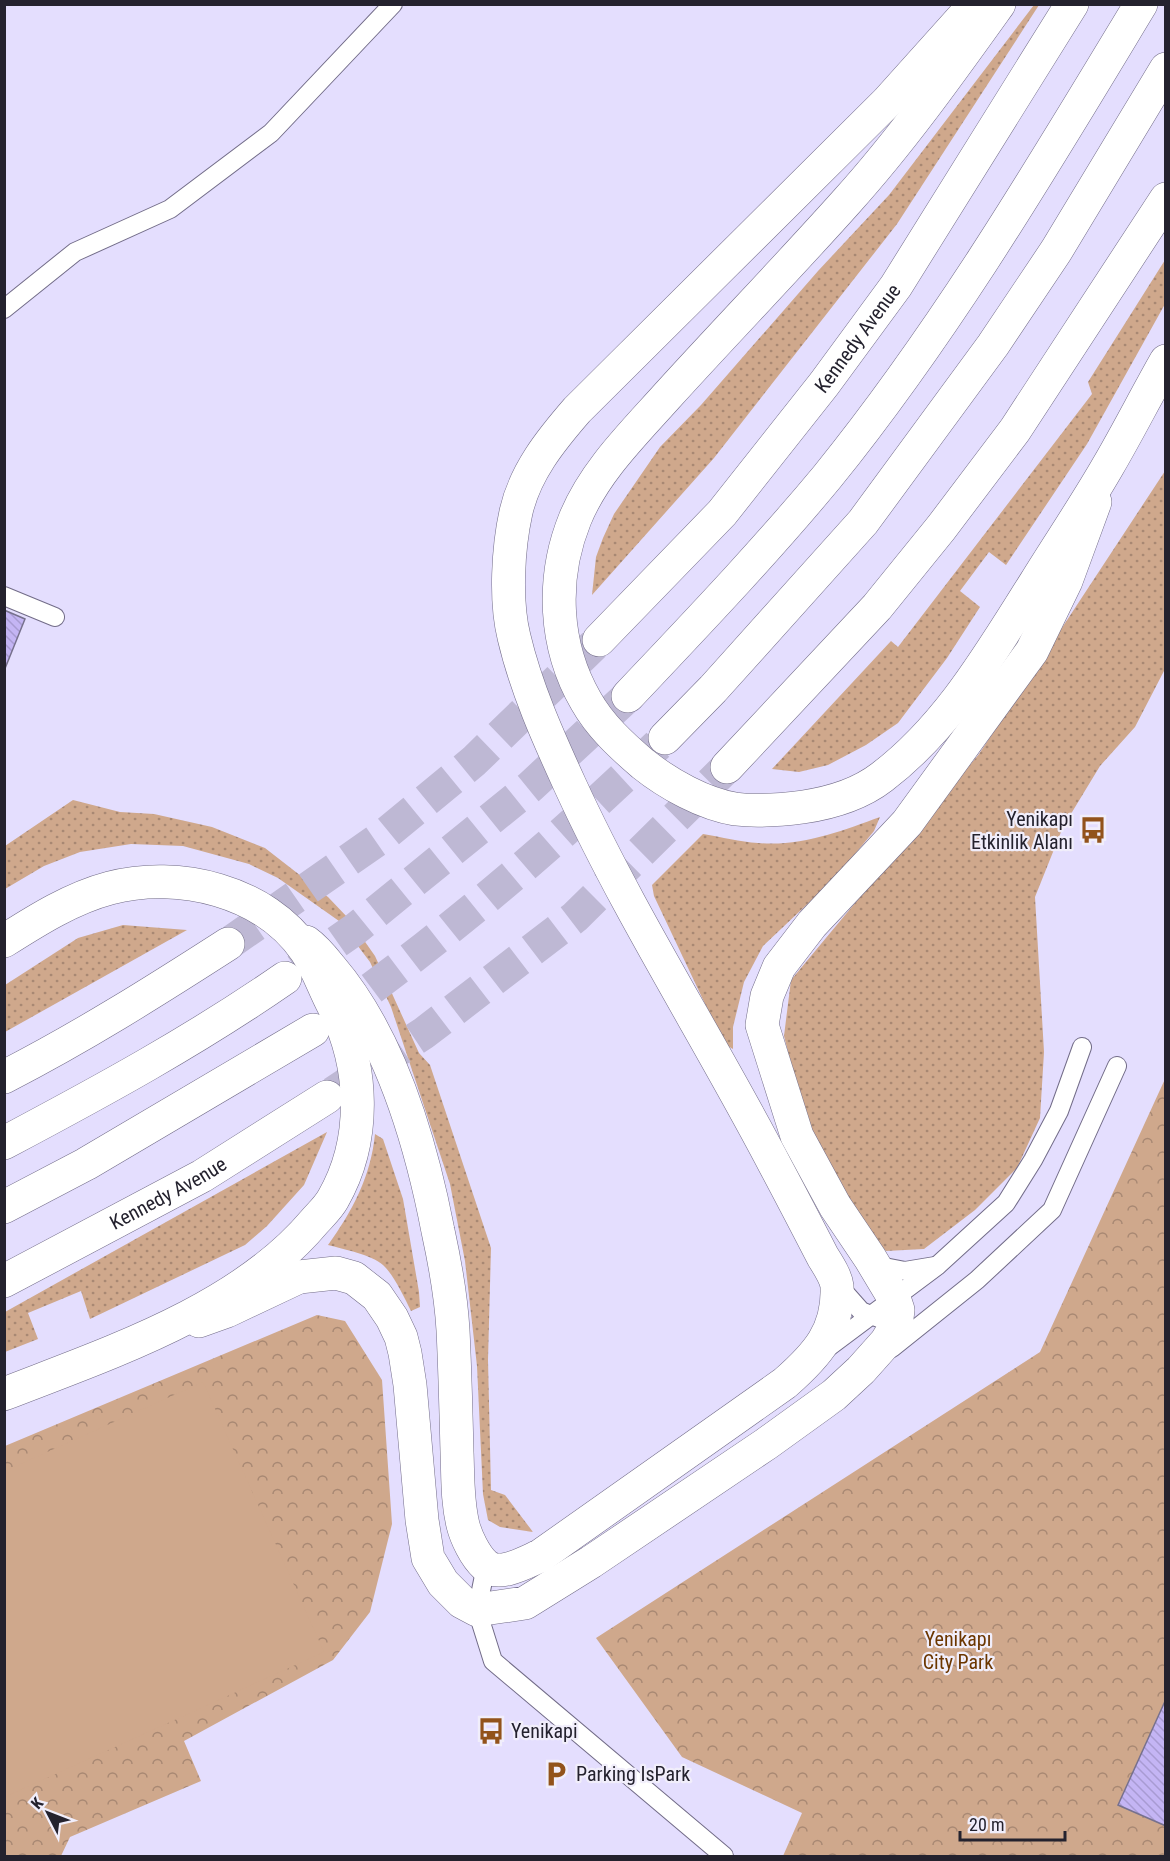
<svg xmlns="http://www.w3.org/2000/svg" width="1170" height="1861" font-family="'Roboto Condensed',sans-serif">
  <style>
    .grass { fill: url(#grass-dots) }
    .forest { fill: url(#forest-crowns) }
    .pitch { fill: #cfa88c }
    .building { fill: url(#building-back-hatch); stroke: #77718d; stroke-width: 1.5 }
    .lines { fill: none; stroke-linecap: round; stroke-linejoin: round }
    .primary-tunnel { stroke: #beb8d4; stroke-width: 33; stroke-dasharray: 33 16; stroke-linecap: butt }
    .trunk-tunnel { stroke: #beb8d4; stroke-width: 33; stroke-dasharray: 33 16; stroke-linecap: butt }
    .service-casing { stroke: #726c88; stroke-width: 20 }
    .tertiary-casing { stroke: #726c88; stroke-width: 34 }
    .primary-casing { stroke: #726c88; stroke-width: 34 }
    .trunk-casing { stroke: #726c88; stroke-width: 34 }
    .service { stroke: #fff; stroke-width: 18 }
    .tertiary { stroke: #fff; stroke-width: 33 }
    .primary { stroke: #fff; stroke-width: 33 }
    .trunk { stroke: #fff; stroke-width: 33 }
    .labels { text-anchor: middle; stroke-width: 4.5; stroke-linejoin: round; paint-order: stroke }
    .street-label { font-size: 20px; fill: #24222e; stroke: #f1eefb }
    .poi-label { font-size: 20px; fill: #24222e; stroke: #f1eefb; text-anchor: start }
    .park-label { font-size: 20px; fill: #6b3600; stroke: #f1eefb }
  </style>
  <defs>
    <pattern id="grass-dots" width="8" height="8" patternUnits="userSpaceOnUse" patternTransform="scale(1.5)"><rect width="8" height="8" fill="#cfa88c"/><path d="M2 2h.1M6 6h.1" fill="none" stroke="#a88873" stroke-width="1.8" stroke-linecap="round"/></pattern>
    <pattern id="forest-crowns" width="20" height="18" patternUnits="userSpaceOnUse" patternTransform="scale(1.5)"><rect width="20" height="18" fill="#cfa88c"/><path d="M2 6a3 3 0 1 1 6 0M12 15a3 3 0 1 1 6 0" fill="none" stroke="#a88873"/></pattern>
    <pattern id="building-back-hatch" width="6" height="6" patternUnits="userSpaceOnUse" patternTransform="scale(1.5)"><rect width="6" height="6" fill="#c4b5f4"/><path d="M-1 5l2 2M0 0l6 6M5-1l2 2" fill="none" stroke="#a89bd2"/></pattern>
  </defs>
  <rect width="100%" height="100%" fill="#e4defe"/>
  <g class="grass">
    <path d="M1034,5h5l-142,219 -183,234 -122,137 4,-38 7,-19 11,-24 46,-67 41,-42 117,-134 71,-76z"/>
    <path d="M1165,260v44l-78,140 -81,121 -17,-13 -29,39 20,16 -33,51 -49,65 -32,22 -38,20 -29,7 -27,-3 119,-128 7,6 194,-253 -4,-12z"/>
    <path d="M1165,471v198l-30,58 -35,39 -37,61 -28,70 9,155 -4,66 -23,50 -42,42 -51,39 -38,2 -19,-17 -60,-106 -23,-92 7,-56 188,-226z"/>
    <path d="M73,800l47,12 34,2 58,13 53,21 63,49 21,22 26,37 44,97 11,12 61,183 -3,112 3,130 14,5 28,37 -33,-5 -12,-7 -5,-26 -6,-128 -12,-105 -15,-77 -59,-177 -21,-45 -31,-41 -61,-43 -29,-14 -66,-18 -52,-2 -51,8 -36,14 -39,23v-43z"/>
    <path d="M880,817l-6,14 -38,46 -73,69 -19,36 -11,45v22l-9,-5 -70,-148 -2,-11 51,-51c19,3 37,8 55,9 42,4 84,-12 122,-26z"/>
    <path d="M123,925l64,5 -182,102v-47l73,-47z"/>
    <path d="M327,1132l-23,53 -37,41 -22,19 -155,74 -9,-28 -53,22 10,26 -33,13v-40z"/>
    <path d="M375,1134l8,5 20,60 16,93 1,15 -9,4c-7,-14 -17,-36 -28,-46 -11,-10 -40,-16 -55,-20 24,-33 43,-69 47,-111z"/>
  </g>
  <g class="forest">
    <path d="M1165,1079v777h-382l19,-43 -120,-56 -86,-119 444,-286z"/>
    <path d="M317,1315l28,6 37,59 10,144 -22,88 -37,48 -149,81 17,40 -131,56 -9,19h-56v-410z"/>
  </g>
  <path class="pitch" d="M203,1382l121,270 -319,145v-326z"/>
  <g class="building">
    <path d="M4,610l21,9 -21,52z"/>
    <path d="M1166,1699v127l-48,-21z"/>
  </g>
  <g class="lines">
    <g class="primary-tunnel">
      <path d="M228,944l155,-108 91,-75 125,-121"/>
      <path d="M333,1093l91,-60 151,-116 152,-150"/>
    </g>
    <g class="trunk-tunnel">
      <path d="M297,970l57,-40 176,-143 98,-91"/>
      <path d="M332,1017c118,-84 228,-178 333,-279"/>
    </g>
    <defs>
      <g id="service">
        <path d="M4,309l71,-57 95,-43 101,-76 122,-129"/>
        <path d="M4,596l51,21"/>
        <path d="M874,1265l31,6 30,-5"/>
        <path d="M838,1285l23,26 20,8"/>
        <path d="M892,1348l85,-68 75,-70 65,-144"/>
        <path d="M826,1349l111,-83 69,-63 27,-43 26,-49 23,-64"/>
        <path d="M486,1566l-9,44 16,51 231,195"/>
      </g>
      <g id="tertiary">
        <path d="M306,942c10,7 17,16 25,26 59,69 90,175 107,263 7,32 13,65 15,99 2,40 3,82 4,122 1,24 0,49 6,73 3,12 12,31 22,40 14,13 41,-3 55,-9l245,-173c32,-28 54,-52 52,-97 -1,-9 -9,-21 -14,-29 -15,-29 -30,-58 -46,-88 -67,-129 -146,-251 -207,-384 -22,-48 -44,-97 -56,-148 -9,-36 -6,-89 2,-125 9,-40 35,-72 61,-102l310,-308 88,-98"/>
        <path d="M199,1321l28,-10 72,-34 37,-4 18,5 23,18 15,22 9,19 4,16 5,32 12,135 6,38 15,25 19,19 15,8 48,-7 66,-41 175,-118 68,-49 27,-25 25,-28 10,-16 2,-16 -4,-12 -24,-40 -35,-52 -38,-70 -35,-111 5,-29 12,-29 33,-43 95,-101 125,-172 34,-70 29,-79"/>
      </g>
      <g id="primary">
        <path d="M999,4c-48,67 -97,136 -152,197 -59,66 -121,130 -180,195 -34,38 -73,76 -92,123 -24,59 -21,127 11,182 14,25 36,45 57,63 25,20 61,40 92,45 23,3 45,1 68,-2 27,-4 57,-13 79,-30 67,-51 109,-125 153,-194 24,-39 50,-77 73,-117 20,-34 38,-70 58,-105"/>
        <path id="s1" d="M599,640l123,-127 102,-129 72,-98 176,-282"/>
        <path d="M727,767l150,-160 64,-79 74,-98 151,-231"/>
        <path d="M4,941c33,-21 68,-43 106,-53 69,-18 155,3 196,63 11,16 18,37 27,54 31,60 34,135 0,194 -5,9 -13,16 -19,23 -74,88 -205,131 -310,172"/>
        <path d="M4,1077c78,-40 151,-86 224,-133"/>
        <path id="s2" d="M4,1281l198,-105 125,-79"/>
      </g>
      <g id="trunk">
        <path d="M628,696c68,-72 136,-143 199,-219 119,-147 216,-311 314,-473"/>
        <path d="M665,738l48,-49 150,-167 130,-177 63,-94 110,-182"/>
        <path d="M4,1143c98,-52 190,-102 281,-165"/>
        <path d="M4,1207l82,-43 227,-134"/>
      </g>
    </defs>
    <use href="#service" class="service-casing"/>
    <use href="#tertiary" class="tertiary-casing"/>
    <use href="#primary" class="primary-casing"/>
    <use href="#trunk" class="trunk-casing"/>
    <use href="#service" class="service"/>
    <use href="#tertiary" class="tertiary"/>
    <use href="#primary" class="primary"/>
    <use href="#trunk" class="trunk"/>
  </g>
  <defs>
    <symbol id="bus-bare" viewBox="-9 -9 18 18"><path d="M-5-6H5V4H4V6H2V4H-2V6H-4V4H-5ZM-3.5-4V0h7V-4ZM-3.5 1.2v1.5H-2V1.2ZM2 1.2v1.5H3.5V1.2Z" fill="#92531b" stroke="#f1eefb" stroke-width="2.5" paint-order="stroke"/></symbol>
    <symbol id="parking-bare" viewBox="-9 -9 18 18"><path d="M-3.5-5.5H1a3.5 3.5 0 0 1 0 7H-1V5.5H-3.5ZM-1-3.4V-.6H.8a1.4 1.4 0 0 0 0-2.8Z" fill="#92531b" stroke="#f1eefb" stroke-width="2.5" paint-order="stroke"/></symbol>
  </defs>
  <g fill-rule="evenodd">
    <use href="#bus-bare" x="1074" y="811" width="38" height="38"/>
    <use href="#bus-bare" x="472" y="1712" width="38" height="38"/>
    <use href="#parking-bare" x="537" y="1755" width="38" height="38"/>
  </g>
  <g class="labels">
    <g class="street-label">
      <text dy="7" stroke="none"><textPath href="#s1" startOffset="398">Kennedy Avenue</textPath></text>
      <text dy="7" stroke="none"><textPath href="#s2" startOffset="186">Kennedy Avenue</textPath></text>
    </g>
    <g class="poi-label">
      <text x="1073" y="826" text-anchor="end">Yenikapı<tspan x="1073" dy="23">Etkinlik Alanı</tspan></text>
      <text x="511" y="1738">Yenikapi</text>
      <text x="576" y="1781">Parking IsPark</text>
    </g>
    <g class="park-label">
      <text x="958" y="1646">Yenikapı<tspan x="958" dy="23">City Park</tspan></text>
    </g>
  </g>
  <rect width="1170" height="1861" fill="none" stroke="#24222e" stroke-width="12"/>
  <g transform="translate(48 1813) rotate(312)" stroke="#f1eefb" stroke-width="4.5" paint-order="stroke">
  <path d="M0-4.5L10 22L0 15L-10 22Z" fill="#24222e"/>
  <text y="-9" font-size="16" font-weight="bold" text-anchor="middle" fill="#24222e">K</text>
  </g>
  <path d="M960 1831v9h105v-9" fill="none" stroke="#24222e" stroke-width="3"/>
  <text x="969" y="1831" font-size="18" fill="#24222e" stroke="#f1eefb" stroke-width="4.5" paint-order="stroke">20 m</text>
</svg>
